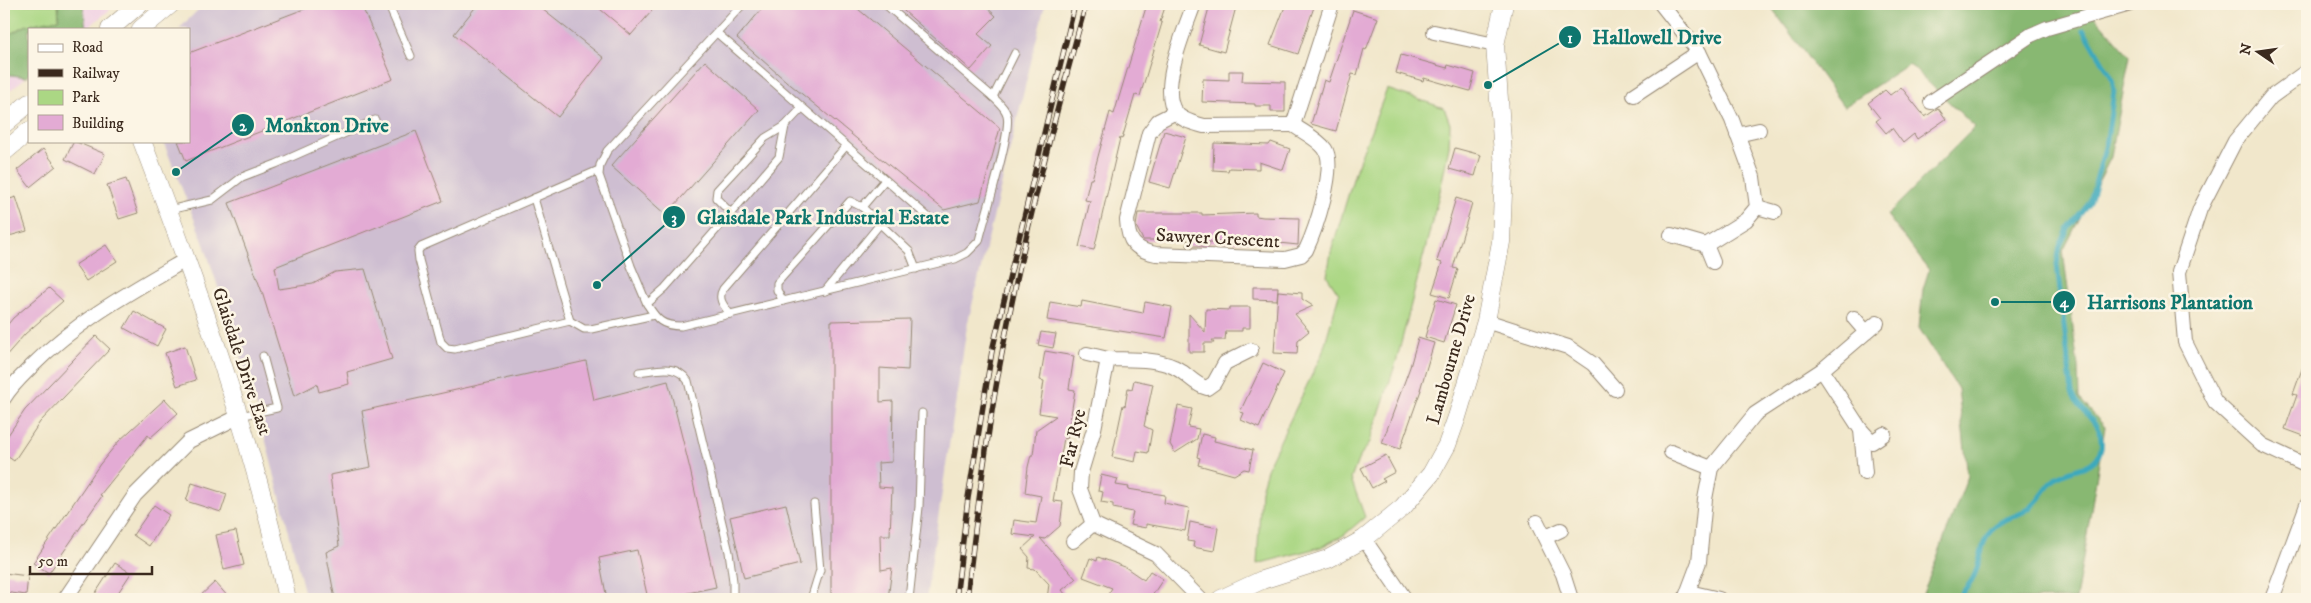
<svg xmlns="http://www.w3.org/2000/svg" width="2311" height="603" font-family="'IM FELL DW Pica',serif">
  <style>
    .built { fill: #f0d0e4 }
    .industrial { fill: #cebed1 }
    .green { fill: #abd784; stroke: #738051 }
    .forest { fill: #88b872; stroke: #627148 }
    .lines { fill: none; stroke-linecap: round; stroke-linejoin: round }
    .stream { stroke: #3da9bc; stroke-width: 5 }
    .building { fill: #e3abd4 }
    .service-casing { stroke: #968874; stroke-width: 9 }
    .minor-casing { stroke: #968874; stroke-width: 16 }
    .tertiary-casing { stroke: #968874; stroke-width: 19 }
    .service { stroke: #fff; stroke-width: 7 }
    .minor { stroke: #fff; stroke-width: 14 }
    .tertiary { stroke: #fff; stroke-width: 18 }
    .rail-casing { stroke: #3b2a1e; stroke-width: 5.5 }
    .rail { stroke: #fcf5e5; stroke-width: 4; stroke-dasharray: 11; stroke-linecap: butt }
    .labels { text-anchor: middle; stroke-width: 5; stroke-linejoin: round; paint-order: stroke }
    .street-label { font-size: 19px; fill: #3b2a1e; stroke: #fcf5e5 }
    .leader { fill: none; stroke: #0f766e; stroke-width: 2 }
    .callout-dot { fill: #0f766e; stroke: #fcf5e5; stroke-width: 2 }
    .mark-label { font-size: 15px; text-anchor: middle; font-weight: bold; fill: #fff }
    .callout-label { font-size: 20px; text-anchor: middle; font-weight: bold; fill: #0f766e; stroke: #fcf5e5; stroke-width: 5; stroke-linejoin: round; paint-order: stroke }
  </style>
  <rect width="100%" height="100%" fill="#fcf5e5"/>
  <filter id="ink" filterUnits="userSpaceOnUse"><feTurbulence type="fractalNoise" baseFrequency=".02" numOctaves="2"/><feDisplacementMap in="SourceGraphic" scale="10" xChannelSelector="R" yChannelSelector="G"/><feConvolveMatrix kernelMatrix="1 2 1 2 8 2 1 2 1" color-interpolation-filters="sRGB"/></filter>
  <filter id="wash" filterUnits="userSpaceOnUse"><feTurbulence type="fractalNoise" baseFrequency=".0096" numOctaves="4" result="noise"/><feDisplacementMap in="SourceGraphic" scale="20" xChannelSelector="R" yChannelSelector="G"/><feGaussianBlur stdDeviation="1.12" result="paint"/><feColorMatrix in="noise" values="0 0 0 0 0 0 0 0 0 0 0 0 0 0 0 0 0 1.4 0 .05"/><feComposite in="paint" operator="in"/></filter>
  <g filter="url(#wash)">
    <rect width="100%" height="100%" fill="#f1e7cb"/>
    <path class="built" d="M4,4h106l1,5 -25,20h-57v46l-25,20z"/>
    <path class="industrial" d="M204,4h841l-78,322 -41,273h-620l-48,-189 -54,-166 -41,-103h26v-112h-10z"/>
    <g class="green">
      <path d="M4,4h54l2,16 -33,5 -23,12z"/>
      <path d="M1387,89l57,19 6,16 -1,23 -9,44 -43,168 -27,83 -12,18 -7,19 14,38 -21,18 -23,12 -64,17 4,-74 7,-24 54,-112 17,-60 -12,-18 4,-24 25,-83z"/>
    </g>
    <g class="forest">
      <path d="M58,4h25l3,25h-57v46l-3,2 -22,-3v-37l23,-12 32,-6z"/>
      <path d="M1769,4h315l46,52 -19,101 -48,94 15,116 1,31 26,29 -29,172h-155l47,-123 -10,-87 -39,-61 4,-39 6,-19 -42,-55 88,-88 -66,-63 -65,43z"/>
    </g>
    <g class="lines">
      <path class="stream" d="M1958,599c4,-8 11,-13 15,-21 9,-16 6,-34 19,-49 10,-12 28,-12 39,-22 10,-8 15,-20 25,-29 13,-11 41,-7 45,-30 4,-24 -21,-35 -29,-55l-13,-110 -2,-19 3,-18 8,-17 22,-27 17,-62 7,-49 -2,-13 -28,-48"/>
    </g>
    <g id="blocks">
      <g class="building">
        <path d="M317,4h44l32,75 -207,82 -8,-20h11v-88z"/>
        <path d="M478,4h68l-4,5 62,49 -46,59 -104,-83z"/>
        <path d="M594,4h64l-27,31z"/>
        <path d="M766,4h86l148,124 -20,73 -36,9 -158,-129 -49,-43z"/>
        <path d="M896,4h87l13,12 -18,18 14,12 -21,24z"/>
        <path d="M1147,4h19l-6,18 2,1 -22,73 -5,-1 -13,44 -2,-1 -26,112 -15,-3 11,-46 -5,-1 5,-21h2l18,-67 4,2z"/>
        <path d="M1210,4h16l10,3 -12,45 -25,-7z"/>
        <path d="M1286,4h29l-17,50 -28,-9z"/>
        <path d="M1353,10l25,8 -12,32 -2,-1 -7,26 -5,-1 -16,57 -25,-7 13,-44 5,2z"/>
        <path d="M1401,55l46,13 1,-3 27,8 -5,18 -46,-13 -1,3 -27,-8z"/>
        <path d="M705,61l54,49 -93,105 -55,-49z"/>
        <path d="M1229,71h14l-1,10 43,1v30h-14v-6h-16v-2l-53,-2 1,-23 26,1z"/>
        <path d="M1901,87l24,30 13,-9 8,11 -29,20 -3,-5 -11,9 -11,-15 -6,5 -10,-12 4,-3 -12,-15 17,-13 5,5z"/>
        <path d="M416,131l27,70 -168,66 4,22 34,-5 22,-12 30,-3 27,90 -45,13 2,12 -30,8 -2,-8 -23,12 -32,-104 -33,-89z"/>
        <path d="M1164,131l22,6 -16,51 -21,-6z"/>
        <path d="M74,141l31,13 -10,20 -30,-15z"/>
        <path d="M1271,142l19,7 -7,21 -24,-8v7l-30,-1 -1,3 -15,-1 1,-27 55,2z"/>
        <path d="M1455,148l26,7 -6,21 -26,-7z"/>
        <path d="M43,149l13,17 -26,21 -13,-17z"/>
        <path d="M126,179l12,34 -19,6 -12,-34z"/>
        <path d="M16,197l11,34 -18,5 -5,-16v-19z"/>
        <path d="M1456,198l16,5 -19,65 5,1 -9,29 -17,-5 10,-30 -5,-2z"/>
        <path d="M1138,213h64v2l54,-2v3l7,1 36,1 -1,27 -29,-3h-60v4h-22l1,-6h-45l-7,-14z"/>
        <path d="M106,245l11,16 -31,20 -11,-16z"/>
        <path d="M1253,287h25l-1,13 -24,-1z"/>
        <path d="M49,288l14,13 -38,33 -21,24v-29l9,-11z"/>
        <path d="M1278,291l24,2v6l11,7 -18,8 14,17 -11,9 -1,14 -23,-1z"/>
        <path d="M1436,299l20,6 -12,38 -19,-6z"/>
        <path d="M1082,301l61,12 2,-11 27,5 -6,31 -119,-18 3,-18 31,5z"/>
        <path d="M1230,307h20v21h-8v3h-16l-1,9h-13l2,3h-10v9h-15v-38l16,18 1,-23 24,1z"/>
        <path d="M134,311l32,18 -9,17 -33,-18z"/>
        <path d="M910,319l-2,51 -28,-2v34l13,-1 -1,61 -14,1 1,24 13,1 -2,47h-10l1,35 11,-2 -4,31h-57v-278z"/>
        <path d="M1041,332l15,2 -3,14 -15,-3z"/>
        <path d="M96,336l14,13 -70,73 -26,39 -10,-7v-13l21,-31z"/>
        <path d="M1418,338l16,5 -14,47h1l-21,59 -18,-6 28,-76z"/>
        <path d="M185,346l11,34 -19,6 -12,-33z"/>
        <path d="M1045,351l29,5 -5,33 6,1 -8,49 -3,-1 -11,63 10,1 -3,24 -15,13 -5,-1 36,41 -14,11 3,4 -6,5h-12l2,-15 -14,-15 -7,-1 1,-11 -7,-8 13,-12 -23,-3 2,-14 22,3 5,-27 -16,-3 3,-26 3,-12h2l3,-25 20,-14 -17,-3 5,-32 -4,-1z"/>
        <path d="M2306,358l1,70 -3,8 -19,-7 12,-34 -4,-1z"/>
        <path d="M586,361l8,39 74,-19 22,88 26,118 -56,12h-12l-11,-49 -38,8 8,41h-272l-9,-47 13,-6 -9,-71 41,-8 -9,-56z"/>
        <path d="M1263,363l21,10 -25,55 -18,-8 3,-7 -4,-1z"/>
        <path d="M1134,380l19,4 -9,42 8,4 -4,23 -11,-2 -2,11 -23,-5 11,-52 2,1 3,-18 4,1z"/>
        <path d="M165,399l13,14 -28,25 -2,-3 -23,29 -25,31 2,1 -53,77 -16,-10 67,-99 19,-23z"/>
        <path d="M1178,406l14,3 -4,18 11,2 -2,10 -22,14 -5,-9z"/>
        <path d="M1202,434l13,3 -1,4 39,9 -4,20 -5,-1 -10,6 -36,-10 2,-7 -3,-1z"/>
        <path d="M1386,455l9,17 -13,7 3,2 -13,7 -11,-20z"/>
        <path d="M1101,475l17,4 -2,6 13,2 -1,2 37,6 -1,8 25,5 -4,23 -39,-7v4l-16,-3 3,-13 -20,-4v-4l-12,-2 2,-10 -5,-1z"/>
        <path d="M192,483l35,11 -6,18 -35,-11z"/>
        <path d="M786,504l14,60 -56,14 -14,-61z"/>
        <path d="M154,505l15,10 -20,31 -16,-11z"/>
        <path d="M1190,522l28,6 -4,23 -21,-4 1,-5 -7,-1z"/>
        <path d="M236,531l8,34 -20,5 -8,-35z"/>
        <path d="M1098,557l27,10 19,13 6,-9 13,8 -13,20h-45l7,-11 -29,-11 7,-19 7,3z"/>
        <path d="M115,563l16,10 -17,26h-11l-8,-5z"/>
        <path d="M4,573l24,3 -2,19 -22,-3z"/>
        <path d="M215,582l15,17h-33z"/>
      </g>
    </g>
  </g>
  <g filter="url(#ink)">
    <use href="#blocks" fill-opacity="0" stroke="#968874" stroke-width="1"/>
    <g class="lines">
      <defs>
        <g id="service">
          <path d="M388,4l23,52"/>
          <path d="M743,4l-136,147 -7,14 -1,10 32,91 16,38 18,-16 66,-75 -15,-15 1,-8 48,-52 20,-12 17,-18"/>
          <path d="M717,33l210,183"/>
          <path d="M993,97l22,-44"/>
          <path d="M599,170l-178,77 -3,4 1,9 22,82 6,6 8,1 115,-28 14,8h7l63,-14"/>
          <path d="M534,198l36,123"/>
          <path d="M862,207l23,-27"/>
          <path d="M169,210l43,-10 30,-23 34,-13 99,-44"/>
          <path d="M731,213l48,-56 6,-31"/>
          <path d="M825,291l55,-67"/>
          <path d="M783,301l-6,-11v-7l73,-82 12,6 47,44 7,18"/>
          <path d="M647,304c10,16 15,22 34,22l274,-67 12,-6 12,-12c5,-22 33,-109 28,-126 -2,-8 -9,-13 -14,-18l-108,-93"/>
          <path d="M730,314c-6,-8 -13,-15 -7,-25l123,-143"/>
          <path d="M639,372c19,-2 37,-9 49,9l41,171 4,29v18"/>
          <path d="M240,416l37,-8 -14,-52"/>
          <path d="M811,599l9,-29 -6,-66"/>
          <path d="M909,599l10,-92 3,-94"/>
        </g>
        <g id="minor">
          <path d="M1194,4c-9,25 -36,86 -18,109 7,8 18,10 28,13l89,-1"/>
          <path d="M1661,4l38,48 33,68 21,57 4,30 -11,13 -40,25"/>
          <path d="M1434,32l61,13"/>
          <path d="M2307,71l-36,26 -36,44 -35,68 -21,63 6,70 30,60 47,43 45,21"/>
          <path d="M1634,95l65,-43"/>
          <path d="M1931,102l100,-67 16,-7 83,-24"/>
          <path d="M1176,112l-18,9 -9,12 -22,87c1,22 8,30 29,34l129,5 16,-4 5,-5c9,-19 31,-83 19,-101 -7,-10 -22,-17 -32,-24"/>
          <path d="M1293,125l39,-121"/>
          <path d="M1737,135l22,-5"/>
          <path d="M1757,207l18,5"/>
          <path d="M1671,235l35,10 7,17"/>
          <path d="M1854,318l12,14"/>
          <path d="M1486,321l82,26 25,17 22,25"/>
          <path d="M1087,354l21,5"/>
          <path d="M1822,370l39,60 4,43"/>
          <path d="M4,398c7,-12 18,-22 28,-32 45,-45 100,-75 155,-107"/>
          <path d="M1861,430l11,12 12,-8"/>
          <path d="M1671,452l40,16"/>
          <path d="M1537,522l26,52 8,25"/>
          <path d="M1546,537l15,-7"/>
          <path d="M1364,539l41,60"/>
          <path d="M1073,541l20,-17"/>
          <path d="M1689,592l30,7"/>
          <path d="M65,599l70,-104 54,-54 51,-25"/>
          <path d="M1200,599l-44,-45 -63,-30 -13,-35 1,-17 13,-43 14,-70c22,1 47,-1 66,8 12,5 20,18 33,21l7,-5 11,-20 26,-13"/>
          <path d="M1685,599l14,-37 6,-63 6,-31 44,-54 67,-44 55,-47"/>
          <path d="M2272,599l35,-94"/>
        </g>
        <g id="tertiary">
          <path d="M110,29l29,-25"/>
          <path d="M141,29l30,-25"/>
          <path d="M4,124l25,-21"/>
          <path d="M142,141c57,150 112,301 145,458"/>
          <path d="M4,152l25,-21"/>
          <path d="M1221,599l41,-19 66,-21 36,-20 39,-32 28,-33 16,-29 10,-28 29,-96 15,-79 3,-74 -9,-123 9,-41"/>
        </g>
      </defs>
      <use href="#service" class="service-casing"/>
      <use href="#minor" class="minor-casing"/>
      <use href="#tertiary" class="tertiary-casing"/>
      <use href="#service" class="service"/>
      <use href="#minor" class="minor"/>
      <use href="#tertiary" class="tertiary"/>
      <defs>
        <g id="rail">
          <path d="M956,599l12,-101 24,-147 83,-347"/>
          <path d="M967,599c9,-82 20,-165 35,-246 22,-118 52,-235 84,-349"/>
        </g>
      </defs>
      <use href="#rail" class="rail-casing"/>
      <use href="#rail" class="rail"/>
    </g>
  </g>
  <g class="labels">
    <g class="street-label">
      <text transform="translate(1218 237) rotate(3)" y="7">Sawyer Crescent</text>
      <text transform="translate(1450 359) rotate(-74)" y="7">Lambourne Drive</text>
      <text transform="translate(243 361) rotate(72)" y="7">Glaisdale Drive East</text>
      <text transform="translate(1072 438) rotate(-77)" y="7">Far Rye</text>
    </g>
  </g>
  <path class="leader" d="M1488 85L1570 37M176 172L243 125M597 285L674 217M1995 302L2064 302"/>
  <g class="callout-dot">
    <circle cx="1488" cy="85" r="5"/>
    <circle cx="176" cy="172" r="5"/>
    <circle cx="597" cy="285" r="5"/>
    <circle cx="1995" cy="302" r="5"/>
    <circle cx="1570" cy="37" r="12"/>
    <circle cx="243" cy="125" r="12"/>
    <circle cx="674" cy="217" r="12"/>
    <circle cx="2064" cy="302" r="12"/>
  </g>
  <g class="mark-label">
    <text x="1570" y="43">1</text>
    <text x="243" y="131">2</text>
    <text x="674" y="223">3</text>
    <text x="2064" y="307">4</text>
  </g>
  <g class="callout-label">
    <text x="1657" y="44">Hallowell Drive</text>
    <text x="327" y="132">Monkton Drive</text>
    <text x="823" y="224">Glaisdale Park Industrial Estate</text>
    <text x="2170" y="309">Harrisons Plantation</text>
  </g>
  <rect width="2311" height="603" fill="none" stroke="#fcf5e5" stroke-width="20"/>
  <rect x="28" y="28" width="162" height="115" fill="#fcf5e5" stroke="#afa495"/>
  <rect x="38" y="44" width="25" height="8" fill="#ffffff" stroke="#afa495"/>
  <text x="72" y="52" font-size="15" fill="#3b2a1e">Road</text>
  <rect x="38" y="69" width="25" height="8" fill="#3b2a1e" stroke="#afa495"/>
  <text x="72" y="78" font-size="15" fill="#3b2a1e">Railway</text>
  <rect x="38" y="90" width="25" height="15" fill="#abd784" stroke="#afa495"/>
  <text x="72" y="102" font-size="15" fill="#3b2a1e">Park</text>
  <rect x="38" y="115" width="25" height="15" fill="#e3abd4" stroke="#afa495"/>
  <text x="72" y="128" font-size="15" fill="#3b2a1e">Building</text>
  <g transform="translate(2258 52) rotate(283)" stroke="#fcf5e5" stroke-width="4" paint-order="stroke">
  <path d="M0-4L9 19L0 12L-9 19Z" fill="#3b2a1e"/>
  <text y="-8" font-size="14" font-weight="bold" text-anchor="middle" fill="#3b2a1e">N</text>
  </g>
  <path d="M30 566v8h122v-8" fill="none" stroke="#3b2a1e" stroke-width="2.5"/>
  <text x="38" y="566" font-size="15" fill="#3b2a1e" stroke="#fcf5e5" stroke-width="4" paint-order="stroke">50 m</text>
</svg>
